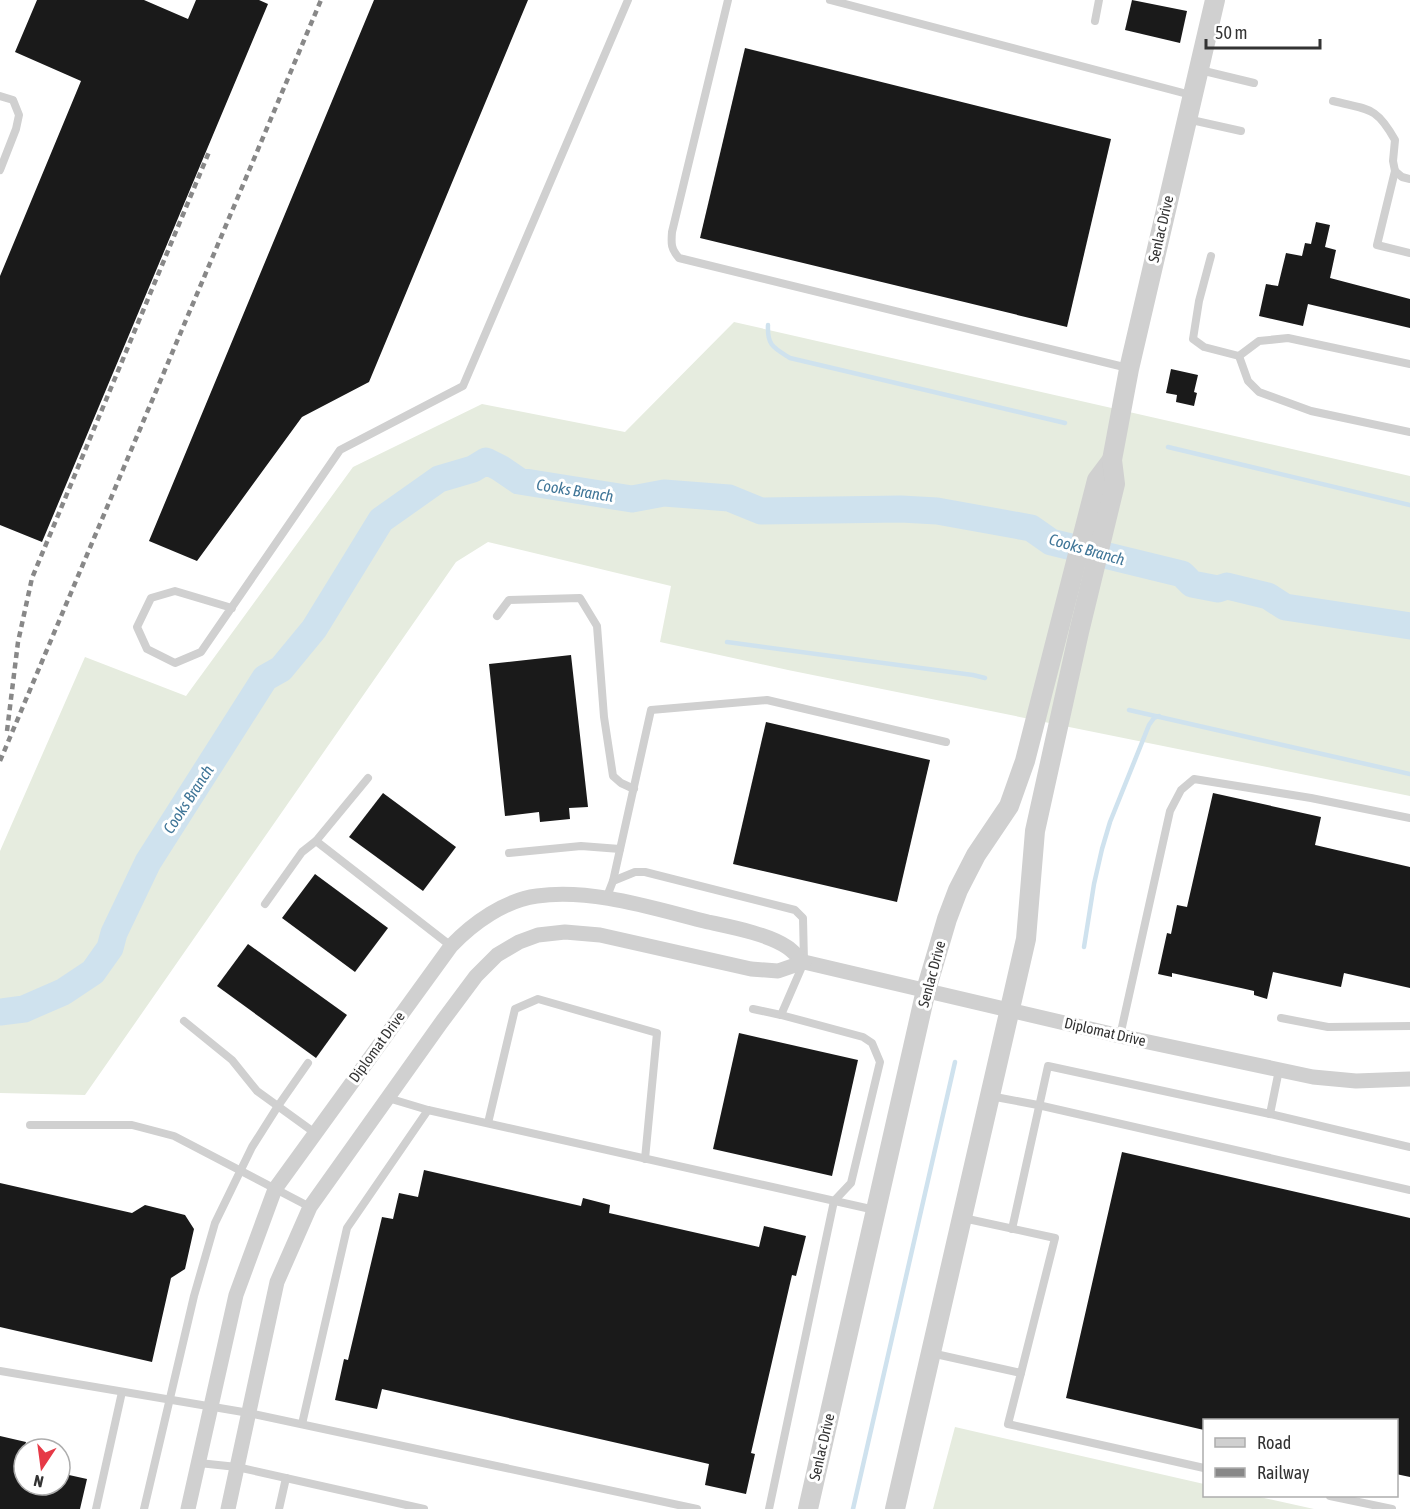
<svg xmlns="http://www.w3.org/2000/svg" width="1410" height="1509" font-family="'Asap Condensed',sans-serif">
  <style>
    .grass { fill: #e6ecdf }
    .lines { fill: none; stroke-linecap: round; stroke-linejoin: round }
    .stream { stroke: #cfe2ee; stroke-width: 4.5 }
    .river { stroke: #cfe2ee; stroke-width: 27 }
    .building { fill: #1a1a1a }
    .service { stroke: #d0d0d0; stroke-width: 8 }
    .minor { stroke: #d0d0d0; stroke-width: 15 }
    .tertiary { stroke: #d0d0d0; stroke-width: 20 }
    .rail { stroke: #888; stroke-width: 4.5; stroke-dasharray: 6 4.5; stroke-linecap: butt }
    .labels { text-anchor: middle; stroke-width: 6; stroke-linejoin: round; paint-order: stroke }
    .street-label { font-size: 15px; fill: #333; stroke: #fff }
    .water-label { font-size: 16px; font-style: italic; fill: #3f7597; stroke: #fff }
  </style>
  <rect width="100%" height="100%" fill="#fff"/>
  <g class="grass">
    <path d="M734,322l676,154v320l-622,-126 -128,-28 11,-56 -183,-44 -32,20 -371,533 -85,-2v-242l85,-194 101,39 167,-229 129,-63 143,28z"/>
    <path d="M955,1427l249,57v12h51l59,13h-381z"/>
  </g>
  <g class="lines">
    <g class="stream">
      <path d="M768,325c-1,21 6,23 22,33l275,65"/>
      <path d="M1168,447l242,58"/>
      <path d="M727,642l246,33 12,3"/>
      <path d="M1129,710l281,64"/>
      <path d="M1084,947l10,-63 8,-35 8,-27 39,-97 5,-7 5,-2"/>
      <path d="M853,1509l102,-447"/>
    </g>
    <path class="river" d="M0,1012l24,-3 39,-17 30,-20 17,-24 4,-15 34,-71 117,-184 16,-9 33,-40 67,-109 58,-41 34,-10 13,-8 14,7 19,13 113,18 32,-6 65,5 32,13 140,-2 36,2 94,17 20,14 131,32 10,10 26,5 9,-3 41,10 17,11 125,19"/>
  </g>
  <g class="building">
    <path d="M37,0h107l44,19 8,-19h63l9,4 -226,538 -42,-17v-249l81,-195 -66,-29z"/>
    <path d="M374,0h154l-159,382 -67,35 -105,144 -48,-20z"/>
    <path d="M1132,0l55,11 -7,32 -55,-13z"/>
    <path d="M745,48l366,91 -44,188 -367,-89z"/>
    <path d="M1316,222l14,3 -5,22 11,3 -6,28 80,21v29l-102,-24 -5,22 -44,-10 7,-32 12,2 8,-33 16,3 3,-13 6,1z"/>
    <path d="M1171,369l27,6 -4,17 3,1 -3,13 -18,-4 1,-7 -11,-2z"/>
    <path d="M571,655l17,152 -19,1 1,11 -30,3 -1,-10 -34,4 -16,-152z"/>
    <path d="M766,722l164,38 -33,142 -164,-38z"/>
    <path d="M383,793l73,54 -33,44 -74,-54z"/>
    <path d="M1213,793l108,24 -6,28 95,22v121l-66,-15 -3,14 -68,-15 -6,27 -13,-4v-4l-13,-3 -69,-15v4l-14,-3 9,-41 4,1 6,-29 10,2z"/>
    <path d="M315,874l73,54 -33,44 -73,-54z"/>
    <path d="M248,944l99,71 -31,43 -99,-72z"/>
    <path d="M739,1033l119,27 -26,116 -119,-27z"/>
    <path d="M1122,1152l288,66v259l-14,-3v-54h-192v10l-138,-32z"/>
    <path d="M424,1170l157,36 2,-8 27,7 -1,8 150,34 5,-21 42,10 -10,40 -4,-1 -41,178 4,1 -9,40 -41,-9 4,-21 -327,-75 -5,20 -42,-9 9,-41 4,1 34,-143 11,2 6,-26 19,4z"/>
    <path d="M0,1183l132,30 13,-8 40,10 9,14 -9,40 -14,9 -19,84 -152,-35z"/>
    <path d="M0,1436l26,6 -5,22 3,1v20h36v-12l27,6 -7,30h-80z"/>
  </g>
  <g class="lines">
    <g class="service">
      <path d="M728,0l-56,232c-1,12 -1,17 7,26l449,110"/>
      <path d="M830,0l361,95"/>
      <path d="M1095,21l4,-21"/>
      <path d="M1200,70l54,13"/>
      <path d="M0,96l13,4 6,15 -3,14 -16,41"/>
      <path d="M1333,101c36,9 43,5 62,39l-2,21 2,10 7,6 8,2"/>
      <path d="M1187,119l54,12"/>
      <path d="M1395,171l-18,74 33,8"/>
      <path d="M1211,256l-12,45 -6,38 11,8 35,9"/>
      <path d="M1239,356l9,25 11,11 52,19 99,21"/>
      <path d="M1239,356l20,-15 29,-3 122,26"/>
      <path d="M232,608l-57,-17 -24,7 -14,29 10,22 28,14 26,-11 139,-202 123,-64 165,-386"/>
      <path d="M497,616l12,-16 71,-2 17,28 7,91 9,59 8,7 13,6"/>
      <path d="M316,841l135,105"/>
      <path d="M509,853l72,-7 39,3"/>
      <path d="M613,881l38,-171 116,-10 179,42"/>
      <path d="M606,899l7,-18 22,-9h10l150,38 8,8 1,44 -23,53 82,22 9,6 8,19 -29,121 -17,18 -65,308"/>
      <path d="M265,904l37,-52 14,-11 52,-63"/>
      <path d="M753,1009l28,6"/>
      <path d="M1281,1018l47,9 82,-1"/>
      <path d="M184,1021l48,39 25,31 58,42"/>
      <path d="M1120,1036l50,-225 11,-21 13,-11 117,19 99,20"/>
      <path d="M990,1096l48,9 372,85"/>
      <path d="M388,1098l40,12"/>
      <path d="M1270,1114l140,33"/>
      <path d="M488,1123l27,-114 23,-10 119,34 -12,126"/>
      <path d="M30,1125h102l42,11 136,71"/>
      <path d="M963,1218l92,20 -34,135"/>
      <path d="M1012,1229l36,-163 222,48 9,-44"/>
      <path d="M931,1353l90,20 -13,51 196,44"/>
      <path d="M0,1371l249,42 448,96"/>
      <path d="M302,1424l45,-196 81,-118 447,100"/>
      <path d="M199,1463l38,4 187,42"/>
      <path d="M1330,1496l62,13"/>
      <path d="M96,1509l26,-117"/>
      <path d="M144,1509l50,-213 21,-73 37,-76 26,-41 30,-43"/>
      <path d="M279,1509l7,-31"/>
    </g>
    <g class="minor">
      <path d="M188,1509l48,-214 39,-106 176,-243c22,-23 54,-46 86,-50 55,-8 118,13 171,26 23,5 60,12 79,25 6,4 11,10 17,15l316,74 193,41 43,4 54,-2"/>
      <path d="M228,1509l49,-227 33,-75 131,-184 35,-47 21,-21 22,-13 19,-7 27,-3 35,3 151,34 27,2 26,-9"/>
    </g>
    <g class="tertiary">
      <path d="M808,1509l118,-519 21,-71 11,-29 18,-35 33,-49 16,-45 72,-281 15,-20"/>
      <path d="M895,1509l131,-570 9,-108 44,-199 36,-148 -3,-24 17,-91 86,-369"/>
    </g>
    <g class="rail">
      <path d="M7,731l11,-89 14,-64 177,-426"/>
      <path d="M0,761l321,-761"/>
    </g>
  </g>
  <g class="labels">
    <g class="street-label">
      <text transform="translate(1161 229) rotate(-77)" y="5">Senlac Drive</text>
      <text transform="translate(932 974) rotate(-75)" y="5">Senlac Drive</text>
      <text transform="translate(1105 1032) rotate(13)" y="5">Diplomat Drive</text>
      <text transform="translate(377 1047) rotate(-54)" y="5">Diplomat Drive</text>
      <text transform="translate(822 1447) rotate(-77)" y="5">Senlac Drive</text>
    </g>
    <g class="water-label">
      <text transform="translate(575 490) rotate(9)" y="6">Cooks Branch</text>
      <text transform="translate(1087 549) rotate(16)" y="6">Cooks Branch</text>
      <text transform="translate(188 799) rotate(-57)" y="6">Cooks Branch</text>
    </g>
  </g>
  <rect x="1203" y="1419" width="195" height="78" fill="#ffffff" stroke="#adadad" stroke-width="1.5"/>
  <rect x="1215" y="1438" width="30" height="9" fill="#d0d0d0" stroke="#adadad" stroke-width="1.5"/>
  <text x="1257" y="1449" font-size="18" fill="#333333">Road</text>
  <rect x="1215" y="1468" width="30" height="9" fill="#888888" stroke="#adadad" stroke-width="1.5"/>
  <text x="1257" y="1479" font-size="18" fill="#333333">Railway</text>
  <g transform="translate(42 1467) rotate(193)"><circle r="28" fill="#ffffff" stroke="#adadad" stroke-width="1.5"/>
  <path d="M0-4.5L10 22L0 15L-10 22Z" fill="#e63946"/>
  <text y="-9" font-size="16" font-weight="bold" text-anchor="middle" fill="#333333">N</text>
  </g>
  <path d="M1206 39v9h114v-9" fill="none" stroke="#333333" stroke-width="3"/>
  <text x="1215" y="39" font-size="18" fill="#333333" stroke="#ffffff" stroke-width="4.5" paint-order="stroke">50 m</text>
</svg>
